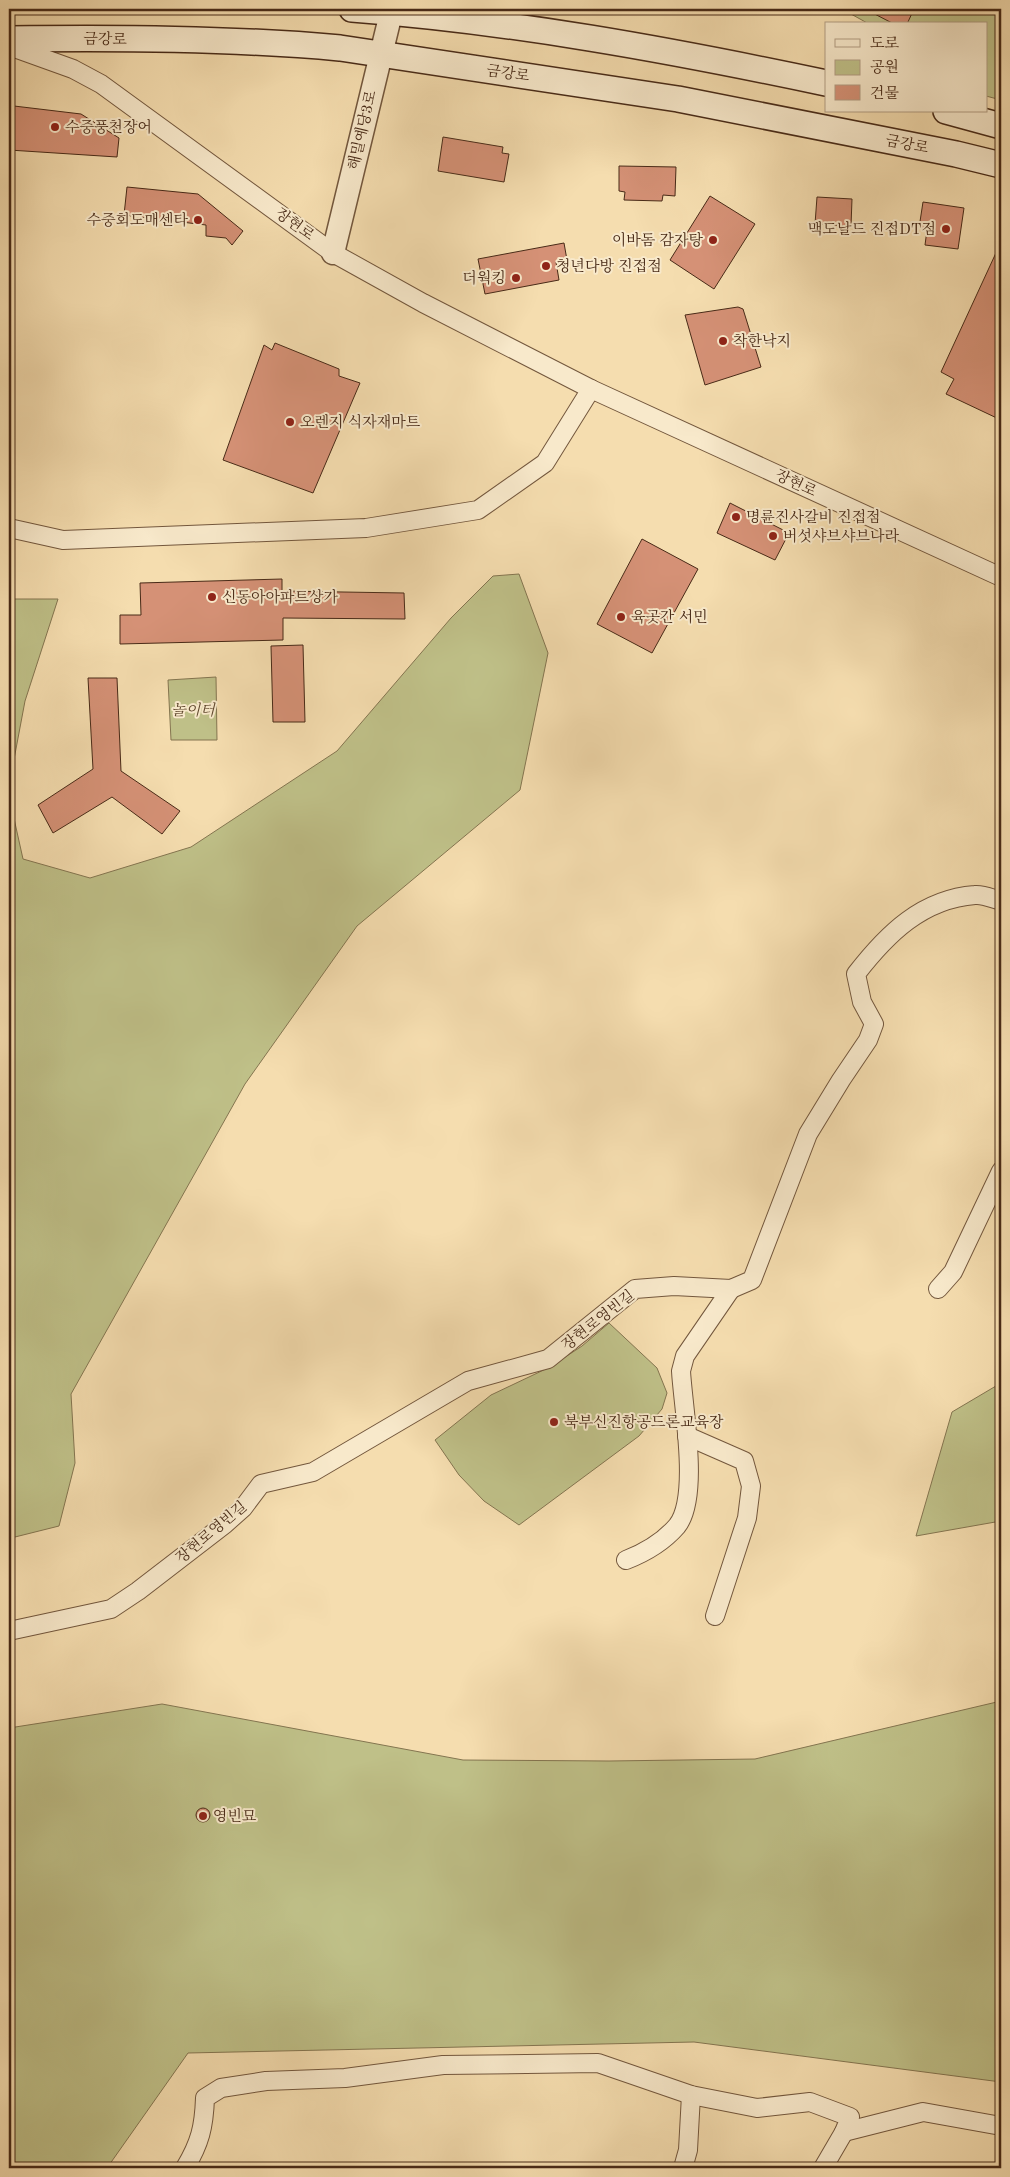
<svg xmlns="http://www.w3.org/2000/svg" width="1010" height="2177" font-family="'Old Standard TT','Noto Serif KR',serif">
  <style>
    .green { fill: #bfc088; stroke: #847550 }
    .building { fill: #d59176; stroke: #482a17 }
    .lines { fill: none; stroke-linecap: round; stroke-linejoin: round }
    .minor-casing { stroke: #73573d; stroke-width: 20 }
    .tertiary-casing { stroke: #73573d; stroke-width: 25 }
    .secondary-casing { stroke: #482a17; stroke-width: 28 }
    .minor { stroke: #f8e9cb; stroke-width: 18 }
    .tertiary { stroke: #f8e9cb; stroke-width: 22 }
    .secondary { stroke: #f8e9cb; stroke-width: 25 }
    .poi-dot { fill: #8f2418; stroke: #f8e9cb; stroke-width: 2 }
    .labels { text-anchor: middle; stroke-width: 4; stroke-linejoin: round; paint-order: stroke }
    .street-label { font-size: 15px; fill: #482a17; stroke: #f8e9cb }
    .poi-label { font-size: 15px; fill: #482a17; stroke: #f8e9cb; text-anchor: start }
    .park-label { font-size: 15px; font-style: italic; fill: #60482e; stroke: #f8e9cb }
  </style>
  <rect width="100%" height="100%" fill="#f5ddaf"/>
  <filter id="stains"><feTurbulence type="fractalNoise" baseFrequency=".004" numOctaves="4"/><feColorMatrix values="0 0 0 0 .2 0 0 0 0 .09 0 0 0 0 .02 0 0 0 .5 -.17"/></filter>
  <radialGradient id="worn" r=".72"><stop offset=".6" stop-color="#630" stop-opacity="0"/><stop offset="1" stop-color="#630" stop-opacity=".3"/></radialGradient>
  <g class="green">
    <path d="M842,9h159v91l-15,-4v-72h-117z"/>
    <path d="M519,574l29,79 -28,137 -163,136 -112,158 -174,310 4,69 -16,63 -44,11 -6,-2v-739l14,63 67,19 101,-31 146,-96 114,-133 42,-42z"/>
    <path d="M9,599h49l-33,102 -16,85z"/>
    <path d="M216,677l1,63h-46l-3,-60z"/>
    <path d="M609,1323l48,45 10,25 -5,16 -23,27 -120,89 -35,-24 -25,-26 -24,-35 56,-45 59,-28 32,-21z"/>
    <path d="M1001,1383v138l-85,15 36,-124z"/>
    <path d="M1001,1701v381l-307,-40 -506,11 -81,115h-98v-440l153,-24 301,56 146,1 146,-2z"/>
  </g>
  <g class="building">
    <path d="M865,9h49l-7,15h-13z"/>
    <path d="M14,106l67,8 38,24 -2,19 -108,-7v-33z"/>
    <path d="M443,137l60,10 -1,6 7,1 -5,28 -66,-11z"/>
    <path d="M619,166l57,1 -1,29 -12,-1 -1,6 -38,-1 1,-8 -6,-1z"/>
    <path d="M127,187l71,7 45,37 -11,14 -6,-7 -20,-2v-11l-82,-10z"/>
    <path d="M710,196l45,28 -41,65 -44,-29z"/>
    <path d="M817,197l35,2 -1,27 -36,-2z"/>
    <path d="M923,202l41,6 -6,41 -33,-4 2,-15 -8,-2z"/>
    <path d="M1001,242v178l-55,-26 8,-15 -13,-7z"/>
    <path d="M564,243l3,17 -11,2 3,18 -74,14 -7,-35z"/>
    <path d="M738,307l5,2 18,58 -56,18 -20,-70z"/>
    <path d="M275,343l64,26v7l21,7 -47,110 -90,-33 41,-115 8,5z"/>
    <path d="M730,503l59,30 -14,27 -58,-27z"/>
    <path d="M642,539l56,30 -46,84 -55,-29z"/>
    <path d="M282,579v12l122,2 1,26 -122,-1v22l-163,4v-29h21l-1,-32z"/>
    <path d="M303,645l2,77h-32l-2,-76z"/>
    <path d="M88,678h29l4,93 59,40 -18,23 -50,-37 -59,36 -15,-28 55,-36z"/>
    <circle cx="203" cy="1815" r="7"/>
  </g>
  <g class="lines">
    <defs>
      <g id="minor">
        <path d="M9,46l64,23 28,15 232,169 90,50 168,86 410,188"/>
        <path d="M9,528l54,12 303,-12 112,-18 67,-47 46,-74"/>
        <path d="M938,1289l15,-17 48,-101"/>
        <path d="M687,1436l57,25 7,25 -4,32 -32,98"/>
        <path d="M626,1560c18,-7 38,-19 51,-34 23,-29 6,-118 4,-155l4,-15 46,-67"/>
        <path d="M9,1631l102,-22 27,-18 87,-67 18,-16 18,-24 52,-12 155,-91 80,-22 87,-70 39,-3 57,3 21,-9 56,-146 33,-54 27,-40 6,-16 -12,-22 -6,-28c31,-40 66,-75 119,-79 8,-1 18,4 26,6"/>
        <path d="M185,2168c15,-25 19,-41 20,-70l16,-10 45,-7 79,-3 98,-13 155,-2 93,32 66,13 53,-6 40,15 -6,15 79,-20 78,14"/>
        <path d="M683,2168l5,-18 3,-55"/>
        <path d="M823,2168l21,-36"/>
      </g>
      <path id="tertiary" d="M333,253l59,-244"/>
      <g id="secondary">
        <path d="M352,9c160,12 318,41 474,74"/>
        <path d="M9,39c110,-1 221,-1 331,9l338,51 278,55 45,11"/>
        <path d="M946,111l55,15"/>
      </g>
    </defs>
    <use href="#minor" class="minor-casing"/>
    <use href="#tertiary" class="tertiary-casing"/>
    <use href="#secondary" class="secondary-casing"/>
    <use href="#minor" class="minor"/>
    <use href="#tertiary" class="tertiary"/>
    <use href="#secondary" class="secondary"/>
  </g>
  <g class="poi-dot">
    <circle cx="55" cy="127" r="5"/>
    <circle cx="198" cy="220" r="5"/>
    <circle cx="946" cy="229" r="5"/>
    <circle cx="713" cy="240" r="5"/>
    <circle cx="546" cy="266" r="5"/>
    <circle cx="516" cy="278" r="5"/>
    <circle cx="723" cy="341" r="5"/>
    <circle cx="290" cy="422" r="5"/>
    <circle cx="736" cy="517" r="5"/>
    <circle cx="773" cy="536" r="5"/>
    <circle cx="212" cy="597" r="5"/>
    <circle cx="621" cy="617" r="5"/>
    <circle cx="554" cy="1422" r="5"/>
    <circle cx="203" cy="1816" r="5"/>
  </g>
  <g class="labels">
    <g class="street-label">
      <text transform="translate(105 39) rotate(1)" y="5">금강로</text>
      <text transform="translate(508 73) rotate(8)" y="5">금강로</text>
      <text transform="translate(362 130) rotate(-77)" y="5">해밀예당3로</text>
      <text transform="translate(907 144) rotate(11)" y="5">금강로</text>
      <text transform="translate(295 224) rotate(36)" y="5">장현로</text>
      <text transform="translate(796 483) rotate(25)" y="5">장현로</text>
      <text transform="translate(598 1320) rotate(-38)" y="5">장현로영빈길</text>
      <text transform="translate(211 1532) rotate(-40)" y="5">장현로영빈길</text>
    </g>
    <g class="poi-label">
      <text x="65" y="132">수중풍천장어</text>
      <text x="188" y="225" text-anchor="end">수중회도매센타</text>
      <text x="936" y="234" text-anchor="end">맥도날드 진접DT점</text>
      <text x="703" y="245" text-anchor="end">이바돔 감자탕</text>
      <text x="556" y="271">청년다방 진접점</text>
      <text x="506" y="283" text-anchor="end">더웍킹</text>
      <text x="733" y="346">착한낙지</text>
      <text x="300" y="427">오렌지 식자재마트</text>
      <text x="746" y="522">명륜진사갈비 진접점</text>
      <text x="783" y="541">버섯샤브샤브나라</text>
      <text x="222" y="602">신동아아파트상가</text>
      <text x="631" y="622">육곳간 서민</text>
      <text x="564" y="1427">북부신진항공드론교육장</text>
      <text x="213" y="1821">영빈묘</text>
    </g>
    <g class="park-label">
      <text x="193" y="715">놀이터</text>
    </g>
  </g>
  <rect width="1010" height="2177" fill="none" stroke="#f5ddaf" stroke-width="30"/>
  <rect x="10" y="10" width="990" height="2157" fill="none" stroke="#482a17" stroke-width="2.5"/>
  <rect x="15" y="15" width="980" height="2147" fill="none" stroke="#482a17"/>
  <rect x="825" y="22" width="162" height="90" fill="#f8e9cb" stroke="#b29d83"/>
  <rect x="835" y="39" width="25" height="8" fill="#f8e9cb" stroke="#b29d83"/>
  <text x="870" y="48" font-size="15" fill="#482a17">도로</text>
  <rect x="835" y="60" width="25" height="15" fill="#bfc088" stroke="#b29d83"/>
  <text x="870" y="72" font-size="15" fill="#482a17">공원</text>
  <rect x="835" y="85" width="25" height="15" fill="#d59176" stroke="#b29d83"/>
  <text x="870" y="98" font-size="15" fill="#482a17">건물</text>
  <rect width="100%" height="100%" filter="url(#stains)"/>
  <rect width="100%" height="100%" fill="url(#worn)"/>
</svg>
